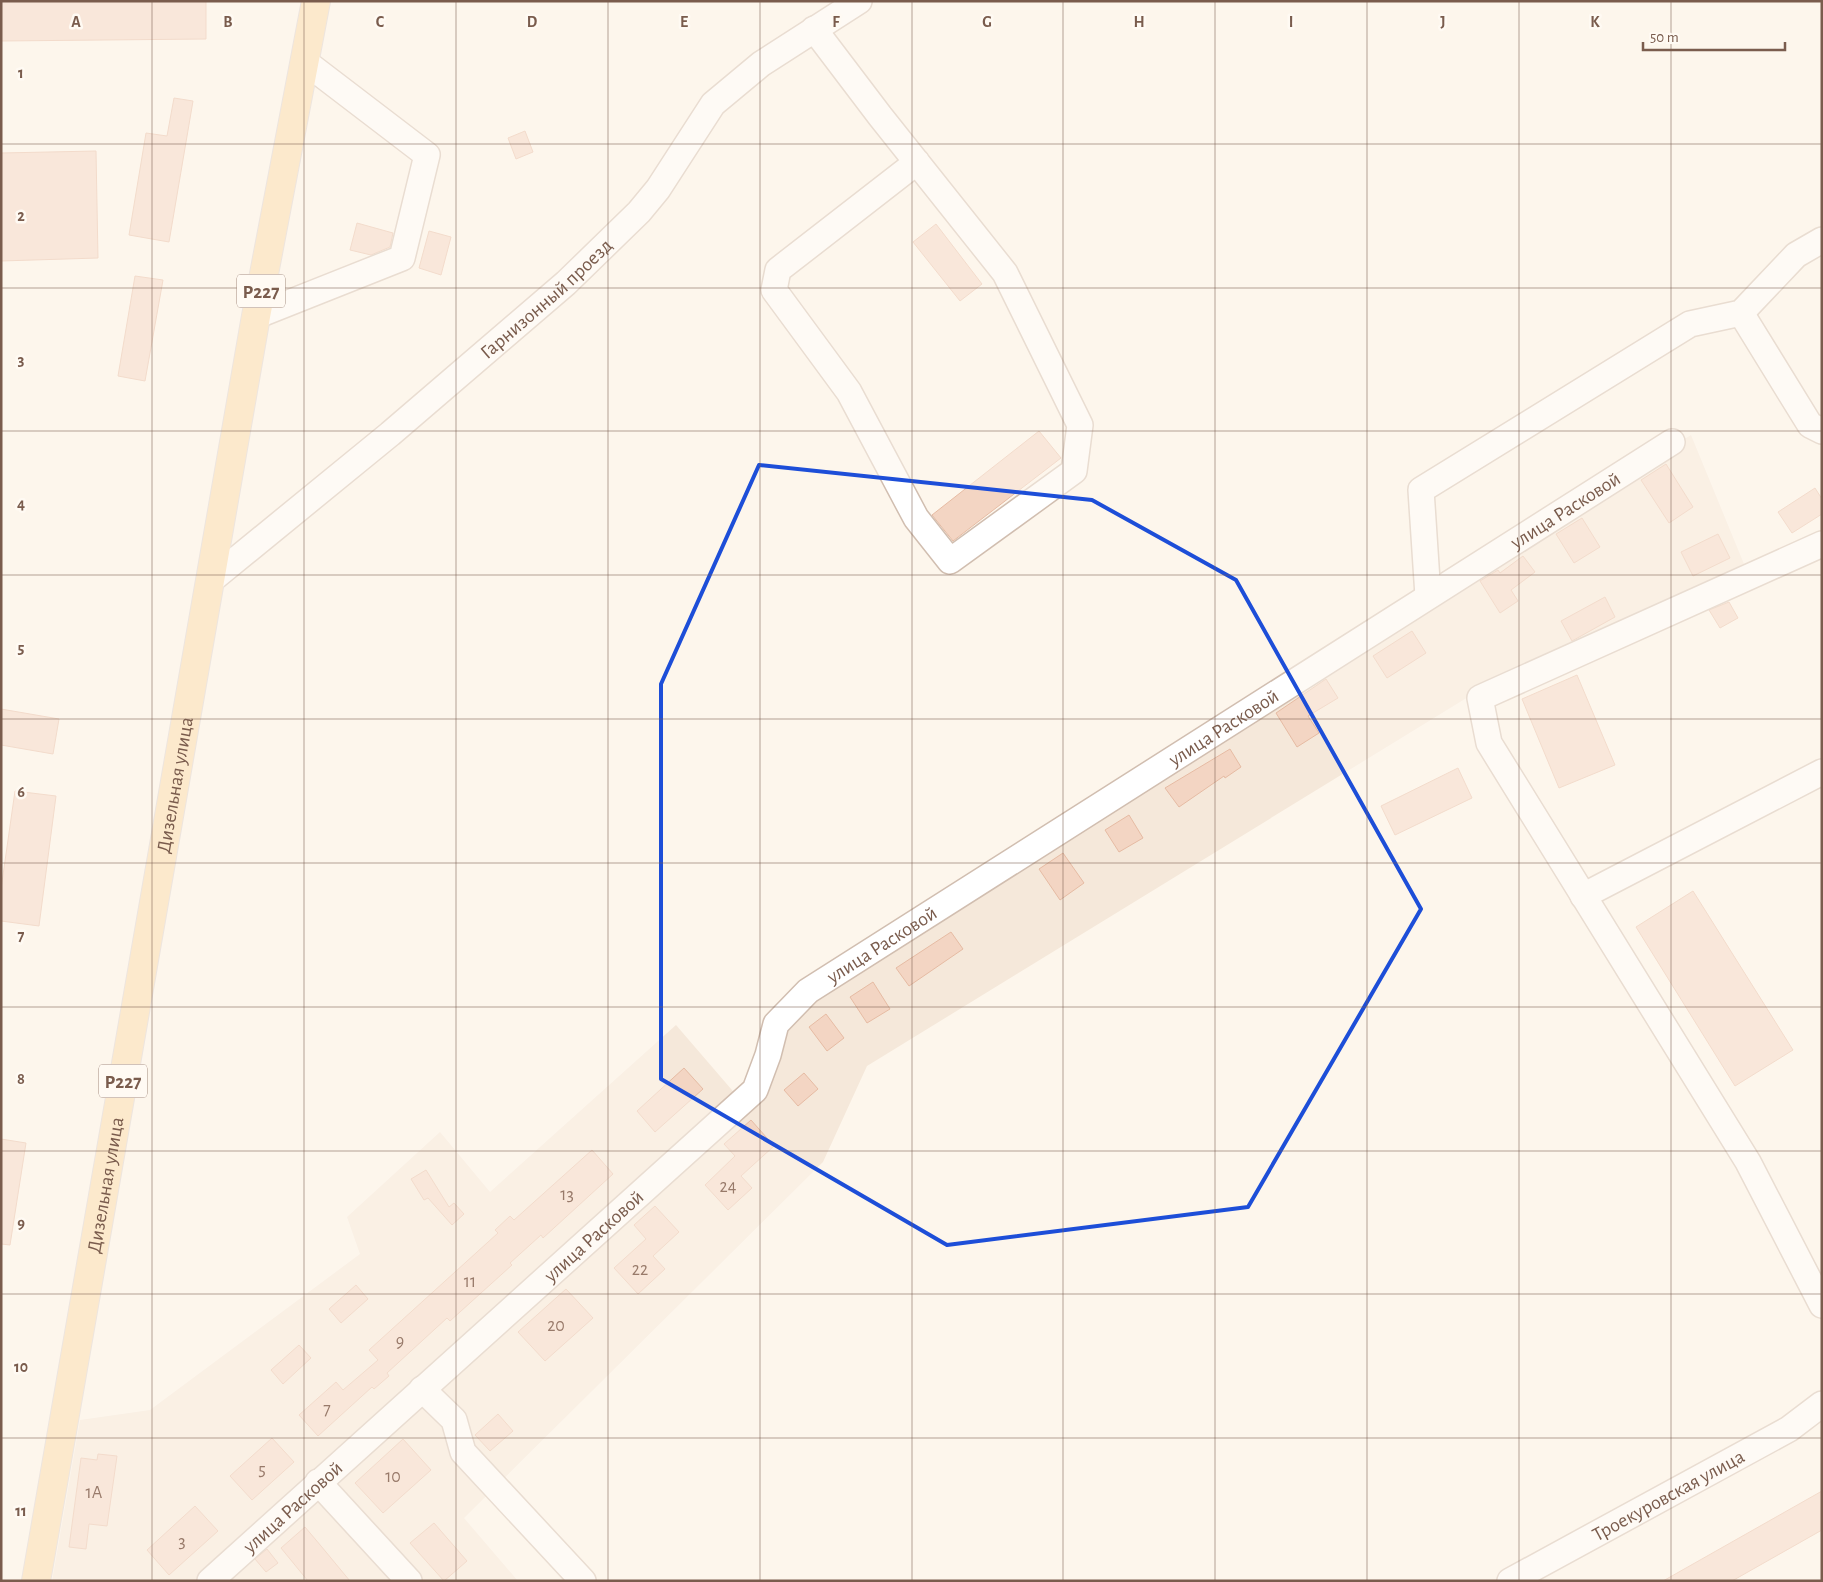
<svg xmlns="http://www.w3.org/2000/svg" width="1823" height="1582" font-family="'Alegreya Sans',sans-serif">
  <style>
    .residential { fill: #f5e8da }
    .building { fill: #f3d5c3; stroke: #e6bba3 }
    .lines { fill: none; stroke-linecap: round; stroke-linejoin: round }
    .minor-casing { stroke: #d1beb0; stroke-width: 28 }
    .major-casing { stroke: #dad1cd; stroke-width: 30 }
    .minor { stroke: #fff; stroke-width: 25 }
    .major { stroke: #fbd9a5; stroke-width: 28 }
    .marked { fill: none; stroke: #1d4ed8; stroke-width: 4; stroke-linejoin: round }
    .grid { fill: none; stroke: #7a5c4d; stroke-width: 1; stroke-opacity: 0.55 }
    .labels { text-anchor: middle; stroke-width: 5; stroke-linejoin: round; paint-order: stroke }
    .number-label { font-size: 18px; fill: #987a6a }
    .shield { fill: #fffaf3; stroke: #a28b7f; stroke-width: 1 }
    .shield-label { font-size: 19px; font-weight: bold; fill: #7a5c4d }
    .street-label { font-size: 20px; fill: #7a5c4d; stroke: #fffaf3 }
    .grid-label { font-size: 16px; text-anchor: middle; font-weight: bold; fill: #7a5c4d; stroke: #fffaf3; stroke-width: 5; stroke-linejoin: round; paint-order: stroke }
  </style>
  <rect width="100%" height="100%" fill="#fdf6ec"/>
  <path class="residential" d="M1691,435l53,129 -271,130 -606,372 -44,96 -359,356 54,63h-466l28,-161 70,-10 210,-156 -13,-37 93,-85 50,60 186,-167 68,79 45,-95 624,-400z"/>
  <g class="building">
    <path d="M1,1h205v38l-205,2z"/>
    <path d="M174,98l19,3 -24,141 -40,-7 17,-102 21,3z"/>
    <path d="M525,131l8,21 -17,7 -8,-21z"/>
    <path d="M96,151l2,107 -97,3v-108z"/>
    <path d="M357,223l36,10 -3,14 -19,8 -21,-5z"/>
    <path d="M936,224l46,60 -22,17 -47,-59z"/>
    <path d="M429,231l22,6 -10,38 -22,-7z"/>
    <path d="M135,276l28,4 -18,101 -27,-5z"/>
    <path d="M1039,431l22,27 -108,83 -21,-26z"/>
    <path d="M1666,464l27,43 -24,16 -28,-43z"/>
    <path d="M1815,488l7,11v15l-30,19 -14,-21z"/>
    <path d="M1582,518l18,29 -26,16 -18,-29z"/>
    <path d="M1718,534l12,24 -37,18 -12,-24z"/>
    <path d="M1523,556l12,16 -24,18 7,11 -18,12 -20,-32 18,-11 2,3z"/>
    <path d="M1605,597l10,20 -43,24 -11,-20z"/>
    <path d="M1729,602l9,16 -18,10 -11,-18z"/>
    <path d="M1412,631l14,22 -39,25 -14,-22z"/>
    <path d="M1577,675l38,90 -56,23 -37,-89z"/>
    <path d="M1326,679l12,19 -30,18 11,17 -22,14 -21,-34z"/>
    <path d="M1,709l58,10 -6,35 -52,-9z"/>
    <path d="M1230,749l11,18 -16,11 -1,-2 -45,31 -14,-19z"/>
    <path d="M1458,768l14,30 -77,37 -14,-29z"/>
    <path d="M15,791l41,5 -17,130 -38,-5v-32z"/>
    <path d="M1129,815l14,23 -24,14 -14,-22z"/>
    <path d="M1063,853l21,30 -24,17 -21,-31z"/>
    <path d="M1693,891l100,159 -58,36 -99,-159z"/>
    <path d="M951,932l12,17 -54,37 -13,-18z"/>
    <path d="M873,982l17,27 -23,14 -17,-26z"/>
    <path d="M826,1014l18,24 -17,13 -18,-24z"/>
    <path d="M684,1068l19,21 -48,43 -18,-21z"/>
    <path d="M804,1073l14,16 -20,17 -14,-16z"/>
    <path d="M751,1120l23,26 -33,30 11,12 -24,22 -23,-25 30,-29 -11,-12z"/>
    <path d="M1,1139l25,4 -16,102 -9,-1z"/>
    <path d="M592,1150l21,24 -70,64 -2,-3 -31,28 2,2 -62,56 -3,-3 -60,55 2,3 -15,13 -2,-2 -54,49 -19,-21 37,-33 7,8 35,-30 -9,-10 129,-117 -3,-3 15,-14 4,4z"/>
    <path d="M426,1170l23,37 5,-4 10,11 -12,11 -24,-27 -4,2 -13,-21z"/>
    <path d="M655,1206l24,26 -26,24 12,13 -27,25 -24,-26 32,-29 -12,-14z"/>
    <path d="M356,1285l12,14 -27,24 -12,-14z"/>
    <path d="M566,1289l27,29 -48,43 -27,-29z"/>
    <path d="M299,1345l12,13 -28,26 -12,-14z"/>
    <path d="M498,1414l15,17 -23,20 -15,-16z"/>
    <path d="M272,1438l22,24 -42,38 -22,-24z"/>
    <path d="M403,1439l28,31 -48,43 -28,-30z"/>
    <path d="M98,1454l19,2 -10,70 -18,-2 -3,25 -17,-2 12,-89 16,2z"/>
    <path d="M1822,1491v39l-90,51h-69z"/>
    <path d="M195,1506l23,25 -49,44 -22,-25z"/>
    <path d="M434,1523l33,38 -23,20 -34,-38z"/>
    <path d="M305,1527l16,19 29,35h-42l-27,-33z"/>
    <path d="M267,1549l11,14 -12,9 -11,-13z"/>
  </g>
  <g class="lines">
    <defs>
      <g id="minor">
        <path d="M814,29l66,87 125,157 75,152 -6,46 -124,90 -34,-43 -67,-126 -75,-102 4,-20 139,-108"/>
        <path d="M1741,313l69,112 12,6"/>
        <path d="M256,316l146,-58 25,-103 -123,-94"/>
        <path d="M1822,544l-342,154 9,45 259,419 74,143"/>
        <path id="s1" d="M210,581l180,-147 176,-151 73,-71 19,-23 55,-85 48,-40 98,-63"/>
        <path d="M1428,596l-7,-106 269,-166 51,-11 55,-58 26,-15"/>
        <path d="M1583,896l239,-124"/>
        <path d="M422,1389l32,31 9,32 120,129"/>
        <path d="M318,1482l91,99"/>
        <path id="s2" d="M210,1581l545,-491 13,-35 8,-31 32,-33 864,-549"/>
        <path id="s3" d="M1510,1581l279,-152 33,-25"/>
      </g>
      <g id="major">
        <path id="s4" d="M36,1581l220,-1265 60,-315"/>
      </g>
    </defs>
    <use href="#minor" class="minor-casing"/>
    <use href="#major" class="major-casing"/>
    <use href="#minor" class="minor"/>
    <use href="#major" class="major"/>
  </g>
  <path d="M0 0H1823V1582H0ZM759,465l333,35 144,80 185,329 -173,298 -301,38 -286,-166v-395z" fill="#fdf6ec" fill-opacity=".55" fill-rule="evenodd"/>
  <path class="marked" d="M759,465l333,35 144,80 185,329 -173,298 -301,38 -286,-166v-395z"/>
  <path class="grid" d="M152,1v1580M304,1v1580M456,1v1580M608,1v1580M760,1v1580M912,1v1580M1063,1v1580M1215,1v1580M1367,1v1580M1519,1v1580M1671,1v1580M1,144h1821M1,288h1821M1,431h1821M1,575h1821M1,719h1821M1,863h1821M1,1007h1821M1,1151h1821M1,1294h1821M1,1438h1821"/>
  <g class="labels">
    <g class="number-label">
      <text x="728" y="1192">24</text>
      <text x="567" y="1200">13</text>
      <text x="640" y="1275">22</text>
      <text x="470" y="1287">11</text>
      <text x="556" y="1331">20</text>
      <text x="400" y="1347">9</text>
      <text x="327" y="1415">7</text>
      <text x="262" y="1475">5</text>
      <text x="393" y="1482">10</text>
      <text x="94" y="1498">1А</text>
      <text x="182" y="1547">3</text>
    </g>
    <g class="shield">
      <rect x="237" y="274.5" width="48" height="33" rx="4"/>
      <rect x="99" y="1064.5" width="48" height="33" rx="4"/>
    </g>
    <g class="shield-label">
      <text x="261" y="298">Р227</text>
      <text x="123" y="1088">Р227</text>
    </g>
    <g class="street-label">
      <text dy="7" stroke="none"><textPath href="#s1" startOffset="439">Гарнизонный проезд</textPath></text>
      <text dy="7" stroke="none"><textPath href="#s2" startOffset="1746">улица Расковой</textPath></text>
      <text dy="7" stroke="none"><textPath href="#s2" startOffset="1341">улица Расковой</textPath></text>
      <text dy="7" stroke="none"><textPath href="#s4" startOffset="808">Дизельная улица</textPath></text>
      <text dy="7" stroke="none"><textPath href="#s2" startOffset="936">улица Расковой</textPath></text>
      <text dy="7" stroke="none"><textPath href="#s4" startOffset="402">Дизельная улица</textPath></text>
      <text dy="7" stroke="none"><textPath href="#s2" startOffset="516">улица Расковой</textPath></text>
      <text dy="7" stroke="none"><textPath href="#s3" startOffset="180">Троекуровская улица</textPath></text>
      <text dy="7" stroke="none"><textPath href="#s2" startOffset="111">улица Расковой</textPath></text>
    </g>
  </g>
  <g class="grid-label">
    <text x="76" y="27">A</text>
    <text x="228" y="27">B</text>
    <text x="380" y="27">C</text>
    <text x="532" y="27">D</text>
    <text x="684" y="27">E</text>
    <text x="836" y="27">F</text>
    <text x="987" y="27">G</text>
    <text x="1139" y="27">H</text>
    <text x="1291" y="27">I</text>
    <text x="1443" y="27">J</text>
    <text x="1595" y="27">K</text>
    <text x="21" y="78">1</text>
    <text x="21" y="221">2</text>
    <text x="21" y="365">3</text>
    <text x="21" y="509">4</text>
    <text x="21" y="653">5</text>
    <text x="21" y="797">6</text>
    <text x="21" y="941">7</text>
    <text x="21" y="1084">8</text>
    <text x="21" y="1228">9</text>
    <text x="21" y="1372">10</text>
    <text x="21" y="1516">11</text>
  </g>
  <rect width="1823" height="1582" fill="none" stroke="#7a5c4d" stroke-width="5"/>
  <path d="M1643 42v8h142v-8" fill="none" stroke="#7a5c4d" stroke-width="2.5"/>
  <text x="1650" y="42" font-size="15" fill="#7a5c4d" stroke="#fffaf3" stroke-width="4" paint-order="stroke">50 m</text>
</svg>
